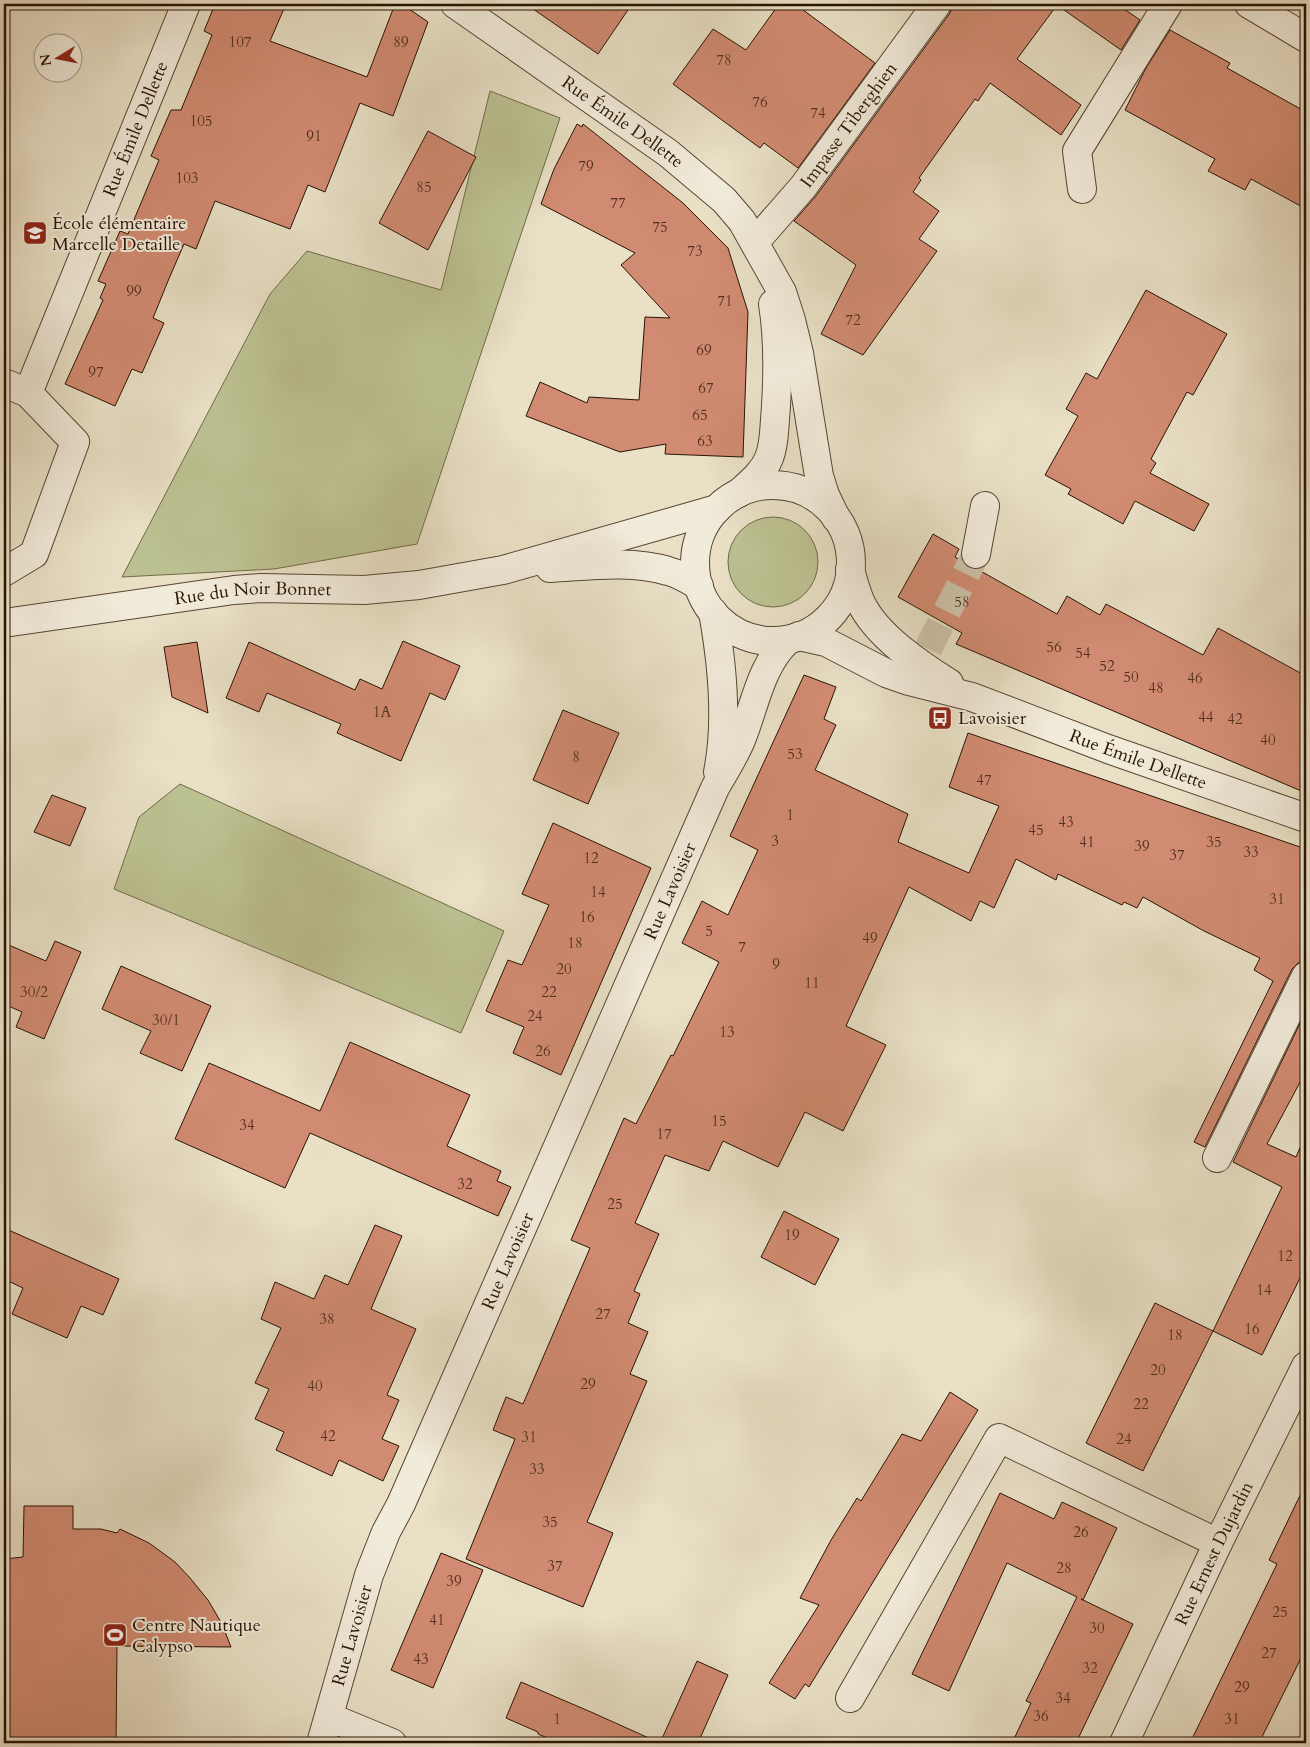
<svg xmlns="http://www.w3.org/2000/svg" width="1310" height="1747" font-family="Cardo,serif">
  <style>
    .green { fill: #bcc191; stroke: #726a4a }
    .building { fill: #d18b72; stroke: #281303 }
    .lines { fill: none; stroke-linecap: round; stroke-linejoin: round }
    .minor-tunnel { stroke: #ccc1a9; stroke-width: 28; stroke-dasharray: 28 14; stroke-linecap: butt }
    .minor-casing { stroke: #584634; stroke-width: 30 }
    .minor { stroke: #f1ebda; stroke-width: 28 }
    .labels { text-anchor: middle; stroke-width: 4; stroke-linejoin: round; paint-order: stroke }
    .number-label { font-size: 15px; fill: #52311f }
    .street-label { font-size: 18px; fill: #281303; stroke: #f1ebda }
    .poi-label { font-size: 18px; fill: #281303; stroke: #f1ebda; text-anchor: start }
  </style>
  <rect width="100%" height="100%" fill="#e9e0c6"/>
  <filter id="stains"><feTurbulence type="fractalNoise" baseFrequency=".004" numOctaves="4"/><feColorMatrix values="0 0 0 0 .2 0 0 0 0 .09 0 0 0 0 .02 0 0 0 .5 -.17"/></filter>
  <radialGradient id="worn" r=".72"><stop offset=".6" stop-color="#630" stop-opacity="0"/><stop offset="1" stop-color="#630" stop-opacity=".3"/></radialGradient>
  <g class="green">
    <path d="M490,91l70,27 -143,426 -143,25 -152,8 148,-283 37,-43 134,39z"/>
    <circle cx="773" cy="562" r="45"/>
    <path d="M180,784l324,147 -43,102 -347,-144 25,-72z"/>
  </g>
  <g class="building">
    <path d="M215,4h71l-16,37 97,36 28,-73h7l26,18 -35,94 -33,-13 -35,89 -17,-7 -18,44 -75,-28 -19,48 -12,-5 -16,37 -15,37 11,5 -22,50 -10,-4 -17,37 -50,-22 38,-84 -3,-2 6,-14 -8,-3 22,-50 8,3 31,-74 -8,-4 20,-46h10l31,-75 -8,-4z"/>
    <path d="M526,4h106l-34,50z"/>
    <path d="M779,4h16l80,59 -77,105 -34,-25 -4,5 -87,-64 40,-55 33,21z"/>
    <path d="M952,4h165l23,16 -19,30 -64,-45 -40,54 64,46 -20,30 -71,-52 -12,18 -3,-2 -56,79 2,2 -8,12 26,19 -20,28 18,12 -74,104 -42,-21 35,-69 -62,-44 22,-25 134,-183z"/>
    <path d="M1170,30l60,33 -3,5 79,44v97l-55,-30 -6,11 -37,-19 7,-12 -90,-49 21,-42z"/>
    <path d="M577,124l5,3 1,-3 100,79 45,45 20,64 -5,145 -78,-3 1,-10 -46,8 -94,-36 14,-34 47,21 2,-6 50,3 6,-83 25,1 -49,-53 14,-12 -94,-49 13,-35z"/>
    <path d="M428,131l48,26 -48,93 -49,-27z"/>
    <path d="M1146,290l81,44 -34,61 -6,-3 -36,67 5,4 -6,10 59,31 -15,27 -59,-30 -12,23 -55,-30 3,-5 -26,-14 33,-59 -12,-7 20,-36 11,6z"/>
    <path d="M933,534l26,15 -4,8 7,4 4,5 7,3h4l80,45 10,-18 33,19 6,-11 97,51 15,-27 88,48v117l-350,-149 6,-11 -64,-36z"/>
    <path d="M403,641l57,25 -15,34 -15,-7 -29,68 -64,-28 4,-9 -74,-31 -8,19 -33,-14 23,-56 106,48 5,-11 22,10z"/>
    <path d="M197,642l11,71 -36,-16 -8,-50z"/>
    <path d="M804,675l32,12 -12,32 12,6 -21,45 93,44 -10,28 71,31 30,-67 -50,-19 19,-54 338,116v112l-8,2 -6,6 -87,178 -11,-5 79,-161 -19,-11 6,-12 -56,-27 -61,-34 -6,11 -13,-6 -2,3 -64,-31 -2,6 -40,-21 -22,49 -14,-7 -9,20 -62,-34 -63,139 40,19 -43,86 -38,-19 -27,55 -55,-26 -14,30 -44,-16 -30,68 24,11 -25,57 6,3 -12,29 20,9 -18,42 17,7 -60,141 26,11 -30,74 -117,-48 49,-120 -22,-9 13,-33 17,7 67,-156 -19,-8 53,-122 12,6 35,-69 2,1 46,-94 -37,-19 20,-42 26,14 30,-65 -28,-14z"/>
    <path d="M563,710l56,23 -31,71 -55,-24z"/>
    <path d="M52,795l34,13 -16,38 -36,-14z"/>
    <path d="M553,823l98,45 -90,207 -48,-22 11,-26 -38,-16 22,-51 14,5 27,-60 -27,-11z"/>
    <path d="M55,941l26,11 -37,87 -28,-12 6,-15 -18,-8v-61l42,18z"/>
    <path d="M121,966l90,40 -29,65 -42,-18 11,-22 -49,-22z"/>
    <path d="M1306,1011v60l-39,73 29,13 10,-23v132l-44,89 -49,-24 69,-144 -49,-25z"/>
    <path d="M350,1042l120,53 -23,51 54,25 -4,10 14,6 -13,29 -188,-83 -25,55 -110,-49 34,-76 111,48z"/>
    <path d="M784,1211l55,28 -24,46 -54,-28z"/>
    <path d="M375,1225l27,11 -31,73 45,20 -29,66 12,5 -17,39 17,7 -16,35 -44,-21 -7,16 -56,-26 8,-18 -29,-13 14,-30 -14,-6 26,-55 -20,-9 14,-37 39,17 11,-24 23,10z"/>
    <path d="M4,1228l115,51 -16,36 -22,-9 -14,32 -55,-24 11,-26 -19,-9z"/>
    <path d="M1155,1303l58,28 -70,140 -57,-28z"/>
    <path d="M950,1392l28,18 -169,277 -4,-3 -10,15 -26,-16 50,-78 -19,-7 31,-58 26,-42 4,3 41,-67 19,7z"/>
    <path d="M1306,1483v165l-47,95h-69l87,-179 -8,-4z"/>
    <path d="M1000,1493l54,26 8,-17 55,26 -34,72 -2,-1 52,25 -57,119h-64l19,-40 -5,-2 51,-104 -70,-34 -58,128 -37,-17z"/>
    <path d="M24,1506h49v23h28l16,4 3,-4 29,14 26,19 15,16 18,22 14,24 9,23 -114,-1 -1,97h-112v-184l19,-2z"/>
    <path d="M441,1553l42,17 -50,118 -42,-18z"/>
    <path d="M697,1661l31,14 -30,68h-38z"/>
    <path d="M521,1682l70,30 69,31h-101l-21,-9v-2l-32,-14z"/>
  </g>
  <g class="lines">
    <path class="minor-tunnel" d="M928,649l48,-95"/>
    <defs>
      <g id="minor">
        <path id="s1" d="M455,4l213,149 56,47 18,21 40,71 9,28 8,33 20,123 6,19 11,23"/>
        <path d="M1249,4l57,34"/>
        <path d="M1082,189l-5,-38 91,-147"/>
        <path id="s2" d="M755,242l48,-55 134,-183"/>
        <path d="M4,383l24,10 47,49 -41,112 -30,18"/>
        <path id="s3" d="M28,393l158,-389"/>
        <circle cx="773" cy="563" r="78"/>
        <path d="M739,493c11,-10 24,-20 30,-35 5,-12 5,-26 6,-38 3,-38 4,-78 -2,-116"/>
        <path d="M976,554l9,-48"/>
        <path d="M550,568c38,-2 81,-8 118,3 12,3 21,9 31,15"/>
        <path d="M850,569c3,11 6,23 11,34 16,33 58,61 88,80"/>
        <path d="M713,612c9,50 15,110 5,160"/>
        <path id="s4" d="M4,623l230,-33 27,-2 103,2 55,-5 84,-15 214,-61"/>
        <path id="s5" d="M799,636l27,6 60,31 23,8 63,16 136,52 198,69"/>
        <path d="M1217,1158l89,-182"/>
        <path d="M850,1698l149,-260 219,105"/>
        <path d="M329,1717l63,26"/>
        <path id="s6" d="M321,1743l48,-168 17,-43 15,-28 314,-716c9,-16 19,-31 26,-48 14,-34 19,-74 47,-100"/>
        <path id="s7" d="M1124,1743l94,-200 88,-177"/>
      </g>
    </defs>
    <use href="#minor" class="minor-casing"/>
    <use href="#minor" class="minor"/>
  </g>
  <defs>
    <symbol id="school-square" viewBox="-11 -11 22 22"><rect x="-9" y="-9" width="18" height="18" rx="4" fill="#8f2418" stroke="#f1ebda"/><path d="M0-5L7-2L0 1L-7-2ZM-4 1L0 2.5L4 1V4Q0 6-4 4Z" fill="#fff"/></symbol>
    <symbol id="bus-square" viewBox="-11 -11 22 22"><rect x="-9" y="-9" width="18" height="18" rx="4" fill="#8f2418" stroke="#f1ebda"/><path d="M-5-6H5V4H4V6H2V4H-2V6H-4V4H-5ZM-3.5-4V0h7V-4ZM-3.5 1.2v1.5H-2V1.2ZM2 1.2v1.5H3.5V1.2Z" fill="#fff"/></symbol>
    <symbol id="stadium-square" viewBox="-11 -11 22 22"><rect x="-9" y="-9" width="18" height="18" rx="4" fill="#8f2418" stroke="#f1ebda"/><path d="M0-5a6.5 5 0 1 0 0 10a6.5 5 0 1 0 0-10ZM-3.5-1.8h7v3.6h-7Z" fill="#fff"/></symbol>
  </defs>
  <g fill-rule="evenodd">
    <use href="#school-square" x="21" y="219" width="28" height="28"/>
    <use href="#bus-square" x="926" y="704" width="28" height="28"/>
    <use href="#stadium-square" x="101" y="1621" width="28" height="28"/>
  </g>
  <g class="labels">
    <g class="number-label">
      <text x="240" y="47">107</text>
      <text x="401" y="47">89</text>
      <text x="724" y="65">78</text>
      <text x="760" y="107">76</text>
      <text x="818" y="118">74</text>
      <text x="201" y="126">105</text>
      <text x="314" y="141">91</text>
      <text x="586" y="171">79</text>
      <text x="187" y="183">103</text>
      <text x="424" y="192">85</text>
      <text x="618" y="208">77</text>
      <text x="660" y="232">75</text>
      <text x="695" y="256">73</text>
      <text x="134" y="296">99</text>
      <text x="725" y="306">71</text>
      <text x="853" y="325">72</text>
      <text x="704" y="355">69</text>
      <text x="96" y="377">97</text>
      <text x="706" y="393">67</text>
      <text x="700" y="420">65</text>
      <text x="705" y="446">63</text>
      <text x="962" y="607">58</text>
      <text x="1054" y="652">56</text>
      <text x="1083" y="658">54</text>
      <text x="1107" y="671">52</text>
      <text x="1131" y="682">50</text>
      <text x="1195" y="683">46</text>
      <text x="1156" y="693">48</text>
      <text x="382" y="717">1A</text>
      <text x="1206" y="722">44</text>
      <text x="1235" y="724">42</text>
      <text x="1268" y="745">40</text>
      <text x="795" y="759">53</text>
      <text x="576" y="762">8</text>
      <text x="984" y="785">47</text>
      <text x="790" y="820">1</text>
      <text x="1066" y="827">43</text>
      <text x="1036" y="835">45</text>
      <text x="775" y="846">3</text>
      <text x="1087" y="847">41</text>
      <text x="1214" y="847">35</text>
      <text x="1142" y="851">39</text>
      <text x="1251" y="857">33</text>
      <text x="1177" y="860">37</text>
      <text x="591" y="863">12</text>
      <text x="598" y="897">14</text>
      <text x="1277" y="904">31</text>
      <text x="587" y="922">16</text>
      <text x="709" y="936">5</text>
      <text x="870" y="943">49</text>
      <text x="575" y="948">18</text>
      <text x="742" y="952">7</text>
      <text x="776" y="969">9</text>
      <text x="564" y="974">20</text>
      <text x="812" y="988">11</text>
      <text x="34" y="997">30/2</text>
      <text x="549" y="997">22</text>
      <text x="535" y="1021">24</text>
      <text x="166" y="1025">30/1</text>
      <text x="727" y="1037">13</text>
      <text x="543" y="1056">26</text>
      <text x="719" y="1126">15</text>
      <text x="247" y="1130">34</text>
      <text x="664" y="1139">17</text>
      <text x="465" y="1189">32</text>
      <text x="615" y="1209">25</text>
      <text x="792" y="1240">19</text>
      <text x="1285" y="1261">12</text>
      <text x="1264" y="1295">14</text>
      <text x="603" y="1319">27</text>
      <text x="327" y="1324">38</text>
      <text x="1252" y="1334">16</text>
      <text x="1175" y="1340">18</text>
      <text x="1158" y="1375">20</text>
      <text x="588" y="1389">29</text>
      <text x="315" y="1391">40</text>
      <text x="1141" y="1409">22</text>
      <text x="328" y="1441">42</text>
      <text x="529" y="1442">31</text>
      <text x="1124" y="1444">24</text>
      <text x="537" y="1474">33</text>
      <text x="550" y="1527">35</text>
      <text x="1081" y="1537">26</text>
      <text x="555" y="1571">37</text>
      <text x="1064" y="1573">28</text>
      <text x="454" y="1586">39</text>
      <text x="1280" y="1617">25</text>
      <text x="437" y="1625">41</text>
      <text x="1097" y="1633">30</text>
      <text x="1269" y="1658">27</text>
      <text x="421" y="1664">43</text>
      <text x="1090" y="1673">32</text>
      <text x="1242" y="1692">29</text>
      <text x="1063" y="1703">34</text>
      <text x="1041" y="1721">36</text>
      <text x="557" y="1724">1</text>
      <text x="1232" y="1724">31</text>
    </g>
    <g class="street-label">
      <text dy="6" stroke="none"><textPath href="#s1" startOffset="205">Rue Émile Dellette</textPath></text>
      <text dy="6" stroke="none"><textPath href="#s2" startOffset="150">Impasse Tiberghien</textPath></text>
      <text dy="6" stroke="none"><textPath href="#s3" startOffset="285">Rue Émile Dellette</textPath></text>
      <text dy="6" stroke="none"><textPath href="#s4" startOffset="251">Rue du Noir Bonnet</textPath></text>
      <text dy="6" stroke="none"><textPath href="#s5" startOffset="362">Rue Émile Dellette</textPath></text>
      <text dy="6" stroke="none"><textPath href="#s6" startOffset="922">Rue Lavoisier</textPath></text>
      <text dy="6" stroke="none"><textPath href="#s6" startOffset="518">Rue Lavoisier</textPath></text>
      <text dy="6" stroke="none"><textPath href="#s7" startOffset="210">Rue Ernest Dujardin</textPath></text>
      <text dy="6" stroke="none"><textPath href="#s6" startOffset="112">Rue Lavoisier</textPath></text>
    </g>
    <g class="poi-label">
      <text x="52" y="229">École élémentaire<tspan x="52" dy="21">Marcelle Detaille</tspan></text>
      <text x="958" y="724">Lavoisier</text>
      <text x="132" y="1631">Centre Nautique<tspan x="132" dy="21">Calypso</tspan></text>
    </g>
  </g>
  <rect width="1310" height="1747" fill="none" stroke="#e9e0c6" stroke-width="20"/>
  <rect x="5" y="5" width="1300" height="1737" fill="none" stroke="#281303" stroke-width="2.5"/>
  <rect x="10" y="10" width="1290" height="1727" fill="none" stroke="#281303"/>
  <g transform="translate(58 58) rotate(260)"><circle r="24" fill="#f1ebda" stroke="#a19584"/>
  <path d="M0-4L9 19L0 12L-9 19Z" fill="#8f2418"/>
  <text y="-8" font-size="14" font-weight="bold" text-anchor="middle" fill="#281303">N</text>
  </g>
  <rect width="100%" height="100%" filter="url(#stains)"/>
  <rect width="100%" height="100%" fill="url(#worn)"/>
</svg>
